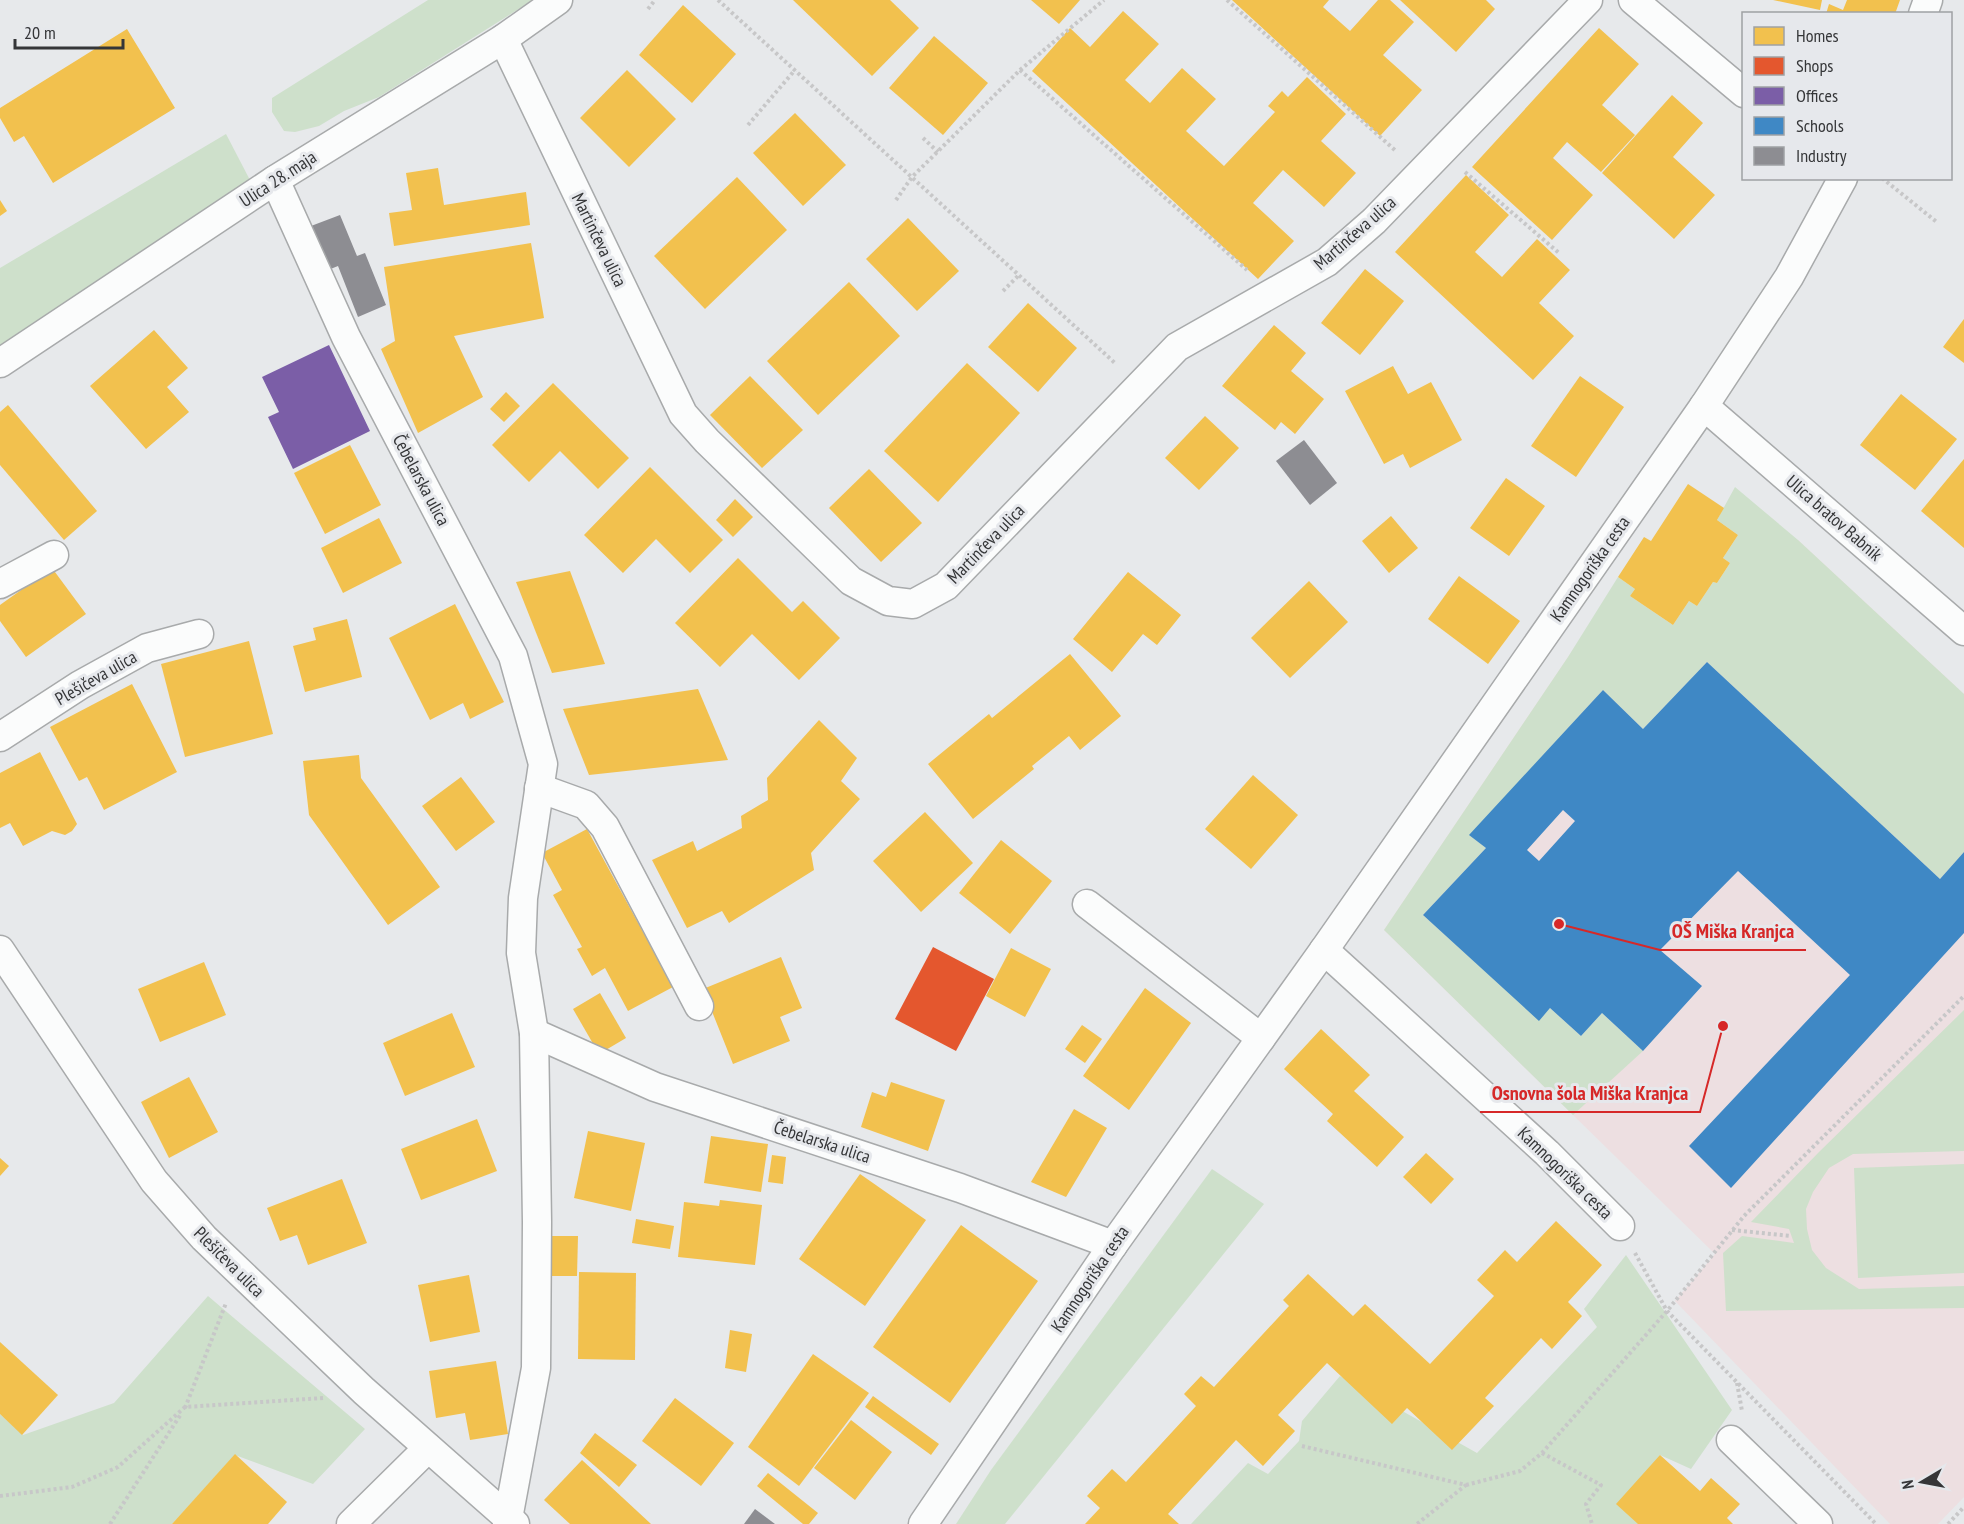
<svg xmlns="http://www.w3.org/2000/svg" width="1964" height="1524" font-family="'PT Sans Narrow',sans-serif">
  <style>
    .education { fill: #eddfe1 }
    .green { fill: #cee0cb }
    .homes { fill: #f2c14e }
    .shops { fill: #e4572e }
    .offices { fill: #7b5ea7 }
    .schools { fill: #3f88c5; fill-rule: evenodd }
    .industry { fill: #8d8d92 }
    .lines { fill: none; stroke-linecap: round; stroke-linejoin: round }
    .minor-casing { stroke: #a8aaab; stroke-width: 31 }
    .path { stroke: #c7c7c8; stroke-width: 4; stroke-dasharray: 3 3; stroke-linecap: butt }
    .minor { stroke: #fbfcfc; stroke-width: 28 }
    .labels { text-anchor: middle; stroke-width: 6; stroke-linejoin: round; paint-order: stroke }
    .street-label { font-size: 18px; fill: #353638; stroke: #e6e8ec }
    .leader { fill: none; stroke: #d62828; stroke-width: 2 }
    .callout-dot { fill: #d62828; stroke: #e6e8ec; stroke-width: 2 }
    .callout-label { font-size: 20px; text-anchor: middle; font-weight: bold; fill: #d62828; stroke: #e6e8ec; stroke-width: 6; stroke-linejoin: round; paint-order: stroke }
  </style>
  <rect width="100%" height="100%" fill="#e7e9eb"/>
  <path class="education" d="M1798,540l166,154v803l-26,27h-48l-215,-223 40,-47 -331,-324 211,-313 79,62z"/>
  <g class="green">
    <path d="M428,0h105l-154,97 -35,14 -25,15 -24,6 -11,-1 -12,-19v-14z"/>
    <path d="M226,134l26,50 -252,167v-83z"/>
    <path d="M1735,487l63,53 166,154v158l-24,27 -233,-217 -64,67 -40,-39 -133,145 16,13 -63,67 116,105 11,-12 31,28 21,-23 41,38 -70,64 -189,-185 184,-273 50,-80 17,12 -5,7 43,29 16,-24 8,5 16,-24 4,1 13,-20 -7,-5 15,-23 -21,-15z"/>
    <path d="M1964,1010v141l-111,3 -24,14 -16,24 -7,17 1,20 5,21 14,18 33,21 105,-3v22l-238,3 -3,-58 19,-17 52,7 -5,-14 -38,-7 68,-70z"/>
    <path d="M1964,1164v109l-106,5 -4,-110z"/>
    <path d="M1212,1169l52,35 -259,320h-49l35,-54z"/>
    <path d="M1626,1255l106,155 -41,59 -31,-14 -22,69h-447l57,-61 20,11 31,-33 3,-20 38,-45 137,77 120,-126 -13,-18z"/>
    <path d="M208,1296l157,133 -52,55 -78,-29 -63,69h-172v-110l23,21 91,-32z"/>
  </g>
  <g class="homes">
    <path d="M793,0h97l29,28 -47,48z"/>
    <path d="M1031,0h49l-21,24z"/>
    <path d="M1232,0h97l-6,7 27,24 28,-31h12l24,22 -31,33 39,35 -42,46z"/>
    <path d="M1400,0h86l9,9 -39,43z"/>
    <path d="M1773,0h49l-2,10z"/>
    <path d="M1847,0h53l-5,14h-69l3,-10 14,6z"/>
    <path d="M683,5l53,49 -44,49 -53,-48z"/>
    <path d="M1123,11l36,33 -34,36 25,23 32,-35 34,31 -30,32 38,35 51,-54 -7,-6 14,-15 6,6 19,-20 39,37 -25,27 35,32 -32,34 -41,-37 -30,33 41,38 -36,38 -226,-208 38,-43 20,19z"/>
    <path d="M1599,28l40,36 -37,41 33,30 -34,37 -34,-30 -14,16 40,37 -41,45 -80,-73z"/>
    <path d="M127,29l48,79 -122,75 -29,-47 -10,6 -14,-24v-10z"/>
    <path d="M934,36l54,47 -45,52 -54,-47z"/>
    <path d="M627,70l49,49 -47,48 -49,-49z"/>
    <path d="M1672,95l31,28 -30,34 42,38 -41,44 -72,-66z"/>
    <path d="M795,113l51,52 -43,41 -50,-53z"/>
    <path d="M438,168l6,37 82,-13 4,33 -136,21 -5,-33 23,-3 -6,-37z"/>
    <path d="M1466,175l43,40 -34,37 27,25 35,-38 33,31 -31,33 35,33 -41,44 -138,-128z"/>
    <path d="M737,177l50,53 -82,79 -51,-53z"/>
    <path d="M0,200l7,11 -7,5z"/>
    <path d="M908,218l51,53 -42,40 -51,-52z"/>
    <path d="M531,243l13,75 -90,18 29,61 -65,36 -37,-84 14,-8 -11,-74z"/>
    <path d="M1365,269l39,32 -44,54 -39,-32z"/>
    <path d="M849,282l51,54 -82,79 -51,-54z"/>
    <path d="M1028,303l49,45 -39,44 -50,-45z"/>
    <path d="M1964,319v44l-21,-16z"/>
    <path d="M1274,325l32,28 -15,18 33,28 -29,35 -14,-12 -6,8 -53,-44z"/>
    <path d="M154,330l34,38 -21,19 22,25 -43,37 -56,-63z"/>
    <path d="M967,363l53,50 -82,89 -54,-51z"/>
    <path d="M1393,366l15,28 23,-12 31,58 -52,28 -7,-14 -19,10 -39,-73z"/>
    <path d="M750,376l53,54 -41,38 -52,-53z"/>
    <path d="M1580,376l44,31 -48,70 -45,-31z"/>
    <path d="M553,383l76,75 -31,31 -38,-38 -31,31 -37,-37z"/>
    <path d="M506,392l14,14 -16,16 -14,-13z"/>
    <path d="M1901,394l56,45 -42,51 -55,-45z"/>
    <path d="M8,405l89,106 -33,29 -64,-75v-53z"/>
    <path d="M1205,416l34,32 -40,42 -34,-32z"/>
    <path d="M350,445l31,60 -56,29 -31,-61z"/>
    <path d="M1964,459v89l-43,-37z"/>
    <path d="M650,467l73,73 -33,33 -34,-34 -33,34 -39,-38z"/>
    <path d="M869,469l53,54 -41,39 -52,-54z"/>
    <path d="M1506,478l39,28 -36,50 -39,-28z"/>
    <path d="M1688,484l36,24 -7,12 21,15 -15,23 7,5 -13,20 -4,-1 -16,24 -8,-5 -16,24 -43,-29 5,-7 -17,-12 26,-40 7,4z"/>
    <path d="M735,499l18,18 -20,20 -17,-17z"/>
    <path d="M1391,516l27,32 -29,25 -27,-32z"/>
    <path d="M379,518l23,45 -59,30 -22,-45z"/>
    <path d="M738,558l54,54 11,-11 37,37 -41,42 -47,-46 -32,33 -45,-44z"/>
    <path d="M52,568l34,46 -60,43 -26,-36v-16z"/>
    <path d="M570,571l35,93 -53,9 -36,-91z"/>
    <path d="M1128,572l53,43 -24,30 -14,-11 -31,38 -39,-33z"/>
    <path d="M1459,576l61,45 -32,43 -60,-45z"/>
    <path d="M1309,581l39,41 -58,56 -39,-40z"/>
    <path d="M455,604l49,98 -34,17 -7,-16 -33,17 -41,-82z"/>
    <path d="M347,619l15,58 -57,15 -12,-46 23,-6 -3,-12z"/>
    <path d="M249,641l24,93 -88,23 -24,-93z"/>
    <path d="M1070,654l51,62 -41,34 -11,-14 -37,30 2,3 -61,50 -45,-55 61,-50 3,4z"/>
    <path d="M132,684l45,88 -73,38 -17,-33 -8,4 -29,-54z"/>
    <path d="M698,689l30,71 -139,15 -26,-66z"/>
    <path d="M819,720l38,38 -16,23 19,18 -49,54 3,17 -85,53 -7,-12 -35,17 -35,-68 41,-19 4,10 45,-23 -1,-12 27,-16 -1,-22z"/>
    <path d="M40,752l37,72 -5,7 -7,4 -13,-4 -29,15 -13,-23 -10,5v-55z"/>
    <path d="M359,755l2,23 79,109 -52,38 -79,-110 -6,-54z"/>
    <path d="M1253,775l45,40 -47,54 -46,-40z"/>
    <path d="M461,777l34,45 -39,29 -34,-45z"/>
    <path d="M925,812l48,51 -52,49 -48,-51z"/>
    <path d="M587,829l86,158 -45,24 -23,-43 -13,8 -15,-27 5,-2 -29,-52 9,-5 -20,-37z"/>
    <path d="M1001,840l51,41 -42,53 -51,-41z"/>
    <path d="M1011,948l40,21 -26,48 -39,-21z"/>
    <path d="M781,957l21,51 -22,9 10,24 -57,23 -30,-75z"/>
    <path d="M204,962l22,53 -66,27 -22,-53z"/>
    <path d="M1145,988l46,35 -62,87 -46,-34z"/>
    <path d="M600,993l26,45 -27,16 -26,-45z"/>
    <path d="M452,1013l23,54 -70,29 -22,-53z"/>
    <path d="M1082,1025l20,14 -17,24 -20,-14z"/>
    <path d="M1321,1029l49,46 -16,16 50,46 -27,30 -50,-46 6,-7 -49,-45z"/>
    <path d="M189,1077l29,55 -49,26 -28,-56z"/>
    <path d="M891,1082l54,18 -17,51 -67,-24 11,-35 14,5z"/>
    <path d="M1074,1109l33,19 -41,69 -35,-15z"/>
    <path d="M477,1119l20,52 -76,29 -20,-51z"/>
    <path d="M588,1131l57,12 -14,68 -57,-13z"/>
    <path d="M711,1136l57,8 -7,48 -57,-9z"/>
    <path d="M1426,1153l28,26 -23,25 -28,-27z"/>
    <path d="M772,1155l14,2 -3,27 -15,-2z"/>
    <path d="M0,1158l9,8 -9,10z"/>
    <path d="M860,1174l66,46 -61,86 -66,-47z"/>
    <path d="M342,1179l25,64 -59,22 -11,-30 -17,6 -13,-33z"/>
    <path d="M720,1200l42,5 -7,60 -77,-8 6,-55 35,4z"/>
    <path d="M636,1219l38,7 -4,23 -38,-6z"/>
    <path d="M1556,1221l46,44 -34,37 14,14 -30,33 -11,-11 -56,60 9,8 -42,44 -45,-42 -15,16 -65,-61 -49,52 17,16 -32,35 -27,-26 -68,74 11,10h-94l15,-16 -13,-12 25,-27 14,13 70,-76 -12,-12 17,-18 13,11 75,-81 -6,-6 25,-26 45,42 12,-12 65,60 64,-68 -17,-16 28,-30 12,12z"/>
    <path d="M961,1225l77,56 -88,122 -77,-56z"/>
    <path d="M548,1236h30l-1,40h-29z"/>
    <path d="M579,1272l57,1 -1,87 -57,-1z"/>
    <path d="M469,1275l11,57 -50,10 -12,-57z"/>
    <path d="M730,1330l22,4 -6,38 -21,-4z"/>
    <path d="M0,1342l58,53 -36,40 -22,-21z"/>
    <path d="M813,1354l56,39 -70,93 -51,-39z"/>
    <path d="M496,1361l12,73 -38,6 -5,-27 -29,5 -7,-47z"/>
    <path d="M873,1396l66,48 -8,11 -66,-48z"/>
    <path d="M675,1398l59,45 -33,43 -59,-45z"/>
    <path d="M851,1420l41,32 -37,48 -41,-32z"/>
    <path d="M595,1433l42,32 -18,22 -39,-34z"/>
    <path d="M235,1454l52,48 -19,22h-96z"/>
    <path d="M1660,1455l40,36 11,-13 29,26 -13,14 6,6h-95l-22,-20z"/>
    <path d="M582,1460l69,64h-81l-26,-24z"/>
    <path d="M768,1473l50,40 -9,11h-6l-46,-38z"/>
  </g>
  <path class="shops" d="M933,947l61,32 -38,72 -61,-32z"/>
  <path class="offices" d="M329,345l41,86 -77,38 -25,-52 11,-5 -17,-35z"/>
  <path class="schools" d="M1707,662l233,217 24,-27v81l-233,255 -42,-42 161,-171 -112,-104 -78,79 42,36 -59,65 -41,-38 -21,23 -31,-28 -11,13 -116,-106 63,-67 -17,-13 134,-145 40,39zM1563,810l12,11 -36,40 -12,-11z"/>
  <g class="industry">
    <path d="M340,215l17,41 8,-3 21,52 -28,12 -20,-51 -10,4 -17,-44z"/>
    <path d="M1304,440l33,43 -27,22 -34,-44z"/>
    <path d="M755,1509l20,15h-31z"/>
  </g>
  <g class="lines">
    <defs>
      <g id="minor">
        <path d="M1633,0l111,93"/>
        <path d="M1923,14l5,-14"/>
        <path d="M503,39l180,375 24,27 144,140 37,20 25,3 33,-18 231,-239 150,-85 47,-41 214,-221"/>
        <path d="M275,180l71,157 167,319 30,108 -20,134 -2,55 13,80 3,189 -1,146 -29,156"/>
        <path d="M0,363l275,-183 228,-141 55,-39"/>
        <path d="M1704,406l260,225"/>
        <path d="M0,584l54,-29"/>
        <path d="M0,737l80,-52 67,-37 52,-14"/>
        <path d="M539,788l47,17 19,22 94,179"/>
        <path d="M1087,904l174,134"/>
        <path d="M0,950l154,231 50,57 160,153 151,133"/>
        <path d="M1324,950l223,203 73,73"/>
        <path d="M534,1033l121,54 305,101 153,57"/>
        <path d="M1731,1440l87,84"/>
        <path d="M351,1524l77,-76"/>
        <path d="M923,1524l190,-279 211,-295 380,-544 85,-129 54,-99"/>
      </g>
    </defs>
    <use href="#minor" class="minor-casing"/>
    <g class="path">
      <path d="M718,0l398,364"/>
      <path d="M1227,0l169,151"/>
      <path d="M648,9l7,-9"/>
      <path d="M1020,70l227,200"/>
      <path d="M748,125l47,-55"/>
      <path d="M923,138l15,14"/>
      <path d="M1465,172l94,81"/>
      <path d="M1882,178l56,45"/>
      <path d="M896,200l16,-23 108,-107 84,-70"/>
      <path d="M1003,291l16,-16"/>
      <path d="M1732,1230l59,6"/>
      <path d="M1635,1253l32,58 209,213"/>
      <path d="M1737,1383l5,28"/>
      <path d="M185,1408l41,-105"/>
      <path d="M1302,1446l164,39 -49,39"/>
      <path d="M1542,1453l59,32 -15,19 6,20"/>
      <path d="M1466,1485l54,-14 22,-18 125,-142 77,-95 220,-220"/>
      <path d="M0,1496l72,-9 46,-20 67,-60 138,-9"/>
      <path d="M110,1524l71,-110"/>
      <path d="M1948,1524l16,-17"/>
    </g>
    <use href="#minor" class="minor"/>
  </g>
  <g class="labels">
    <g class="street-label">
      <text transform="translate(278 179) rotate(-33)" y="6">Ulica 28. maja</text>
      <text transform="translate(1355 233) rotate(-41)" y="6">Martinčeva ulica</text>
      <text transform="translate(599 240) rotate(64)" y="6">Martinčeva ulica</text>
      <text transform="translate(421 480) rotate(62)" y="6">Čebelarska ulica</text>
      <text transform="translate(1834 518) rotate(41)" y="6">Ulica bratov Babnik</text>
      <text transform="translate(986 544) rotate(-46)" y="6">Martinčeva ulica</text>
      <text transform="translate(1590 569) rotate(-55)" y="6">Kamnogoriška cesta</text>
      <text transform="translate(96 678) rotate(-30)" y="6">Plešičeva ulica</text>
      <text transform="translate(822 1142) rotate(18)" y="6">Čebelarska ulica</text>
      <text transform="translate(1565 1173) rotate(44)" y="6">Kamnogoriška cesta</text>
      <text transform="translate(229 1262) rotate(45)" y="6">Plešičeva ulica</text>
      <text transform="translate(1090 1279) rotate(-56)" y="6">Kamnogoriška cesta</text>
    </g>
  </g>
  <path class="leader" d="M1559 924L1660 950H1806M1723 1026L1700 1112H1480"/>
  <g class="callout-dot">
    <circle cx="1559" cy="924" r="6"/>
    <circle cx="1723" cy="1026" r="6"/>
  </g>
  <g class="callout-label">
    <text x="1733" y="938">OŠ Miška Kranjca</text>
    <text x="1590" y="1100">Osnovna šola Miška Kranjca</text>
  </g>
  <rect x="1742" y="12" width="210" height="168" fill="#e6e8ec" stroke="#9fa1a4" stroke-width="1.5"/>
  <rect x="1754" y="27" width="30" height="18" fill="#f2c14e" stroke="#9fa1a4" stroke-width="1.5"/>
  <text x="1796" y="42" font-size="18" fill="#353638">Homes</text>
  <rect x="1754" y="57" width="30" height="18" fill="#e4572e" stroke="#9fa1a4" stroke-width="1.5"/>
  <text x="1796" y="72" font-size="18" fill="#353638">Shops</text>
  <rect x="1754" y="87" width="30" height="18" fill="#7b5ea7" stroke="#9fa1a4" stroke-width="1.5"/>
  <text x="1796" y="102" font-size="18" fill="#353638">Offices</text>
  <rect x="1754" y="117" width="30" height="18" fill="#3f88c5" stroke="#9fa1a4" stroke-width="1.5"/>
  <text x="1796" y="132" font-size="18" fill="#353638">Schools</text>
  <rect x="1754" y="147" width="30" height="18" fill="#8d8d92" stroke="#9fa1a4" stroke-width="1.5"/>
  <text x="1796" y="162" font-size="18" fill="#353638">Industry</text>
  <g transform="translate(1922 1482) rotate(260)" stroke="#e6e8ec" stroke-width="4.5" paint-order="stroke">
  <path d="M0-4.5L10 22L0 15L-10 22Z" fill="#353638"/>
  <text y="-9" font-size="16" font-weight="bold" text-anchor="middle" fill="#353638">N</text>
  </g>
  <path d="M15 39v9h108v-9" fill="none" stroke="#353638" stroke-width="3"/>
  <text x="24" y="39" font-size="18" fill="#353638" stroke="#e6e8ec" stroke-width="4.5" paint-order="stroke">20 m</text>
</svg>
